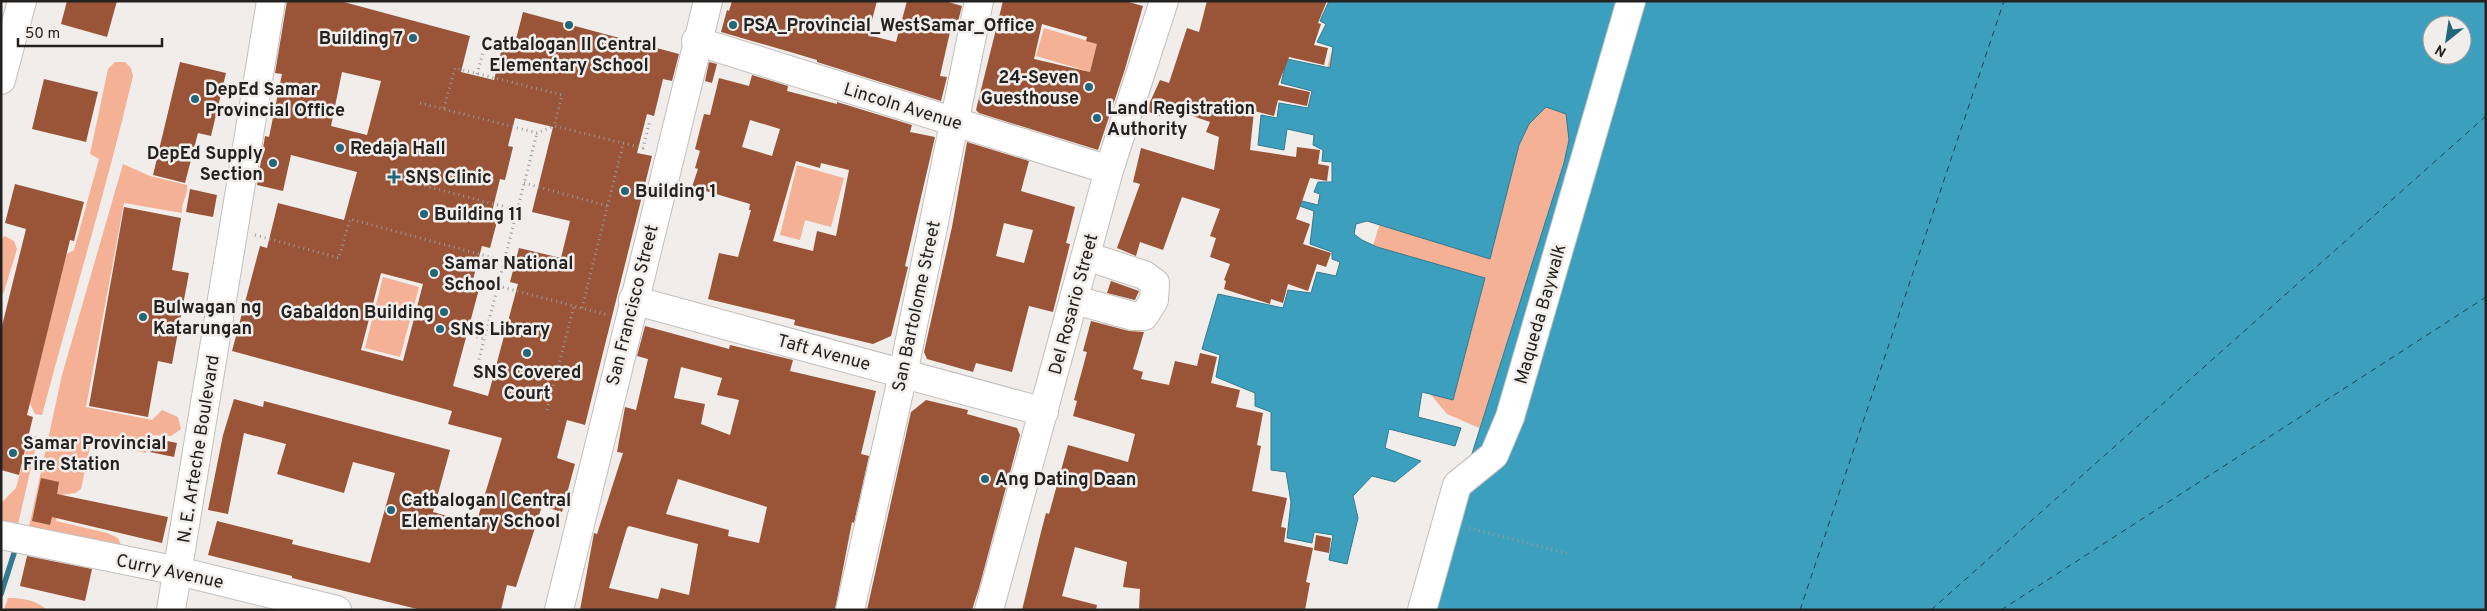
<svg xmlns="http://www.w3.org/2000/svg" width="2487" height="611" font-family="Overpass,sans-serif">
  <style>
    .green { fill: #f4b196 }
    .water { fill: #3c9fbd; stroke: #347a8e; fill-rule: evenodd }
    .lines { fill: none; stroke-linecap: round; stroke-linejoin: round }
    .stream { stroke: #347a8e; stroke-width: 5.5 }
    .ferry { stroke: #194451; stroke-width: 1; stroke-dasharray: 6 5; stroke-linecap: butt }
    .building { fill: #9a5539; fill-rule: evenodd }
    .minor-casing { stroke: #c2bfbd; stroke-width: 30 }
    .major-casing { stroke: #c2bfbd; stroke-width: 30 }
    .path { stroke: #9b9897; stroke-width: 3; stroke-dasharray: 1 4; stroke-linecap: butt }
    .minor { stroke: #fff; stroke-width: 28 }
    .major { stroke: #fff; stroke-width: 28 }
    .poi-dot { fill: #246679; stroke: #f1edeb; stroke-width: 2 }
    .labels { text-anchor: middle; stroke-width: 5; stroke-linejoin: round; paint-order: stroke }
    .poi-label { font-size: 18px; font-weight: bold; fill: #232221; stroke: #f1edeb; text-anchor: start }
    .street-label { font-size: 18px; fill: #232221; stroke: #f1edeb }
  </style>
  <rect width="100%" height="100%" fill="#f1edeb"/>
  <g class="green">
    <path d="M1346,1h275l-128,433 -46,-20 -65,-78 -25,-37 49,-163 -92,-22z"/>
    <path d="M1044,28l54,16 -8,28 -54,-16z"/>
    <path d="M115,62h10l6,6 2,8c-27,114 -61,226 -91,339l-7,-1 -10,-21 27,-110 15,-29 7,-4 25,-91 -9,-5 18,-85z"/>
    <path d="M123,164l27,12 37,9c1,11 -6,17 -5,28l-58,-10 -38,204 66,13 10,-10 16,7 3,12 -10,7 -23,-1 -2,18 -55,-11 -10,47 -6,4 -14,2 -5,26 51,12 11,5 3,7 -3,5 -91,-14 35,-161z"/>
    <path d="M797,165l47,13 -13,49 -26,-7 -5,20 -20,-5z"/>
    <path d="M5,236l9,5 3,8 -13,43 -3,3v-56z"/>
    <path d="M383,277l36,10 -19,70 -35,-9z"/>
    <path d="M30,435l8,2 -19,83 -2,6 -16,4v-27l15,-15z"/>
    <path d="M8,598c15,0 28,2 39,12h-43z"/>
  </g>
  <path class="water" d="M1329,1h1157v609h-1058l29,-109 107,-338 5,-23 -3,-26 -20,-7 -17,17 -10,21 -29,114 -123,-38 -11,3 -2,10 8,6 15,7 108,31 -32,122 -31,-8 -4,25 43,11 -6,18 -66,-17 -4,19 36,13 -26,21 -23,-6 -19,20 5,22 -11,46 -18,-4 4,-25 -19,-3 -2,11 -25,-5 4,-36 -5,-30 -15,-2v-58l-16,-6v-13l-39,-16 4,-22 -18,-6 16,-55 65,14 5,-18 23,3 6,-21 19,4 4,-14 -8,-3v-7l-22,-8 4,-33 -29,-10 1,-4 32,8 2,-11 -6,-2 4,-10h14v-20l-10,-1 1,-11 -10,-5 1,-10 -27,-6 -3,21 -26,-5 3,-30 16,3 2,-15 29,5 4,-17 -31,-8 6,-24 43,9 3,-21 -16,-5 9,-18 -6,-3zM2432,25h30v30h-30z"/>
  <g class="lines">
    <path class="stream" d="M1,594l16,-50"/>
    <g class="ferry">
      <path d="M1800,610l204,-609"/>
      <path d="M1931,610l555,-494"/>
      <path d="M2001,610l485,-313"/>
    </g>
  </g>
  <g class="building">
    <path d="M67,1h50l-10,36 -46,-13z"/>
    <path d="M287,1h53l130,35 -9,36 33,8 9,-36 11,3 9,-35 156,42 -7,27 -9,-2 -9,37 -7,-2 -10,39 15,3 -67,269 -18,-5 -10,38 18,6 -13,48 -20,-6 -26,81 -9,-2 -6,25h-80l-129,-32v-2l-84,-21 9,-34 76,19 -1,4 78,19 25,-90 -42,-11 -9,31 -67,-19 9,-30 -42,-11 -16,81 -20,-4 15,-75 11,-36 29,8 1,-6 186,49 -17,62 43,12 26,-86 -54,-14 4,-13 -220,-60 28,-105 7,2 11,-45 66,17 13,-48 -66,-17 -8,36 -26,-6 8,-49 4,1 13,-63 -7,-1zM342,72l39,9 -14,54 -36,-9zM515,118l38,9 -21,85 38,9 -9,37 -42,-10 -9,34 8,2 -30,112 -35,-10 26,-97 -8,-2 11,-41 8,2 8,-30 -7,-2 9,-37 5,1 8,-33 -5,-1zM381,273l42,11 -20,77 -42,-11z"/>
    <path d="M732,1h145l-9,34 28,7 11,-41h38l17,5 -7,27 -5,-1 -10,44 7,1 -6,24 -124,-39v-2l-20,-6 -76,-22 6,-22 2,1z"/>
    <path d="M1003,1h122l18,5 -18,63 -27,81 -119,-37 -3,-3zM1042,24l45,13 -1,4 11,3 -7,28 -56,-13z"/>
    <path d="M1207,1h120l-9,22 3,1 -7,21 14,3 -4,17 -35,-8 -11,28 32,7 -3,14 -29,-6 -4,16 -20,-5 -4,39 46,7 1,-10 23,3 -2,14 11,2 -2,15 -17,-3 -14,41 14,5 -7,20 28,9 -5,14 -9,-3 -9,27 -20,-7 -5,19 -12,-4 -1,5 -46,-15 2,-8 -2,-1 6,-16 -20,-7 6,-19 -6,-2 10,-27 -38,-12 -19,53 -23,-8 -4,14 -19,-8 23,-64 -7,-2 8,-34 73,22 5,-33 -13,-5 4,-10 -46,-16 -4,10 -14,-5 14,-31 9,3 18,-55 12,4z"/>
    <path d="M180,62l46,11 -15,63 -13,-3 -13,50 -32,-8z"/>
    <path d="M709,62l8,2 -5,19 -7,-2z"/>
    <path d="M752,75l36,11 -1,5 50,13v-2l75,23 -2,7 25,5 -30,129 3,1 -17,69 -18,8 -79,-19 1,-5 -87,-21 11,-46 19,4 13,-47h-2l1,-6 -58,-17 6,-18 -3,-1 5,-17 -5,-2 9,-35 6,1 9,-37 30,8zM750,120l30,9 -8,27 -30,-9zM796,161l24,7 1,-5 28,7 -13,66 -19,-5 -4,20 -40,-10z"/>
    <path d="M44,79l54,13 -12,50 -54,-13z"/>
    <path d="M967,142l62,19 -8,30 54,16 -9,36 4,1 -17,68 -24,-6 -17,66 -36,-9 -3,9 -46,-13 -3,-7 28,-125zM1004,223l29,7 -9,33 -28,-7z"/>
    <path d="M15,184l69,18 -10,39 -4,-1 -43,175 6,2 -14,58 -18,-5v-140l25,-101 -21,-6z"/>
    <path d="M190,189l27,6 -4,22 -27,-5z"/>
    <path d="M124,207l57,11 -9,52 17,3 -17,91 -14,-3 -10,56 -59,-11z"/>
    <path d="M1111,281l28,10 -4,9 -28,-7z"/>
    <path d="M1091,321l38,10 15,1 -11,37 10,3 -2,7 28,6 6,-24 22,5 3,-13 17,4 -6,26 29,7 -4,17 27,6 -6,32 4,1 -9,45 35,7 -6,29 5,1 -2,14 29,6 -7,34 4,1 -5,27h-166l1,-21 -17,-2 4,-25 -52,-15 -13,49 35,9 -1,5h-74l19,-78 5,-19 3,1 19,-69 60,17 7,-28 -62,-18 4,-15 -3,-1 13,-48 -4,-1z"/>
    <path d="M645,326l84,23 1,-4 63,15 -3,11 86,20 -15,63 8,2 -15,67 -2,-1 -17,88h-255l14,-77 3,1 26,-81 -6,-1 8,-45 11,3 12,-51 -11,-3zM681,367l41,11 -5,17 22,5 -9,35 -29,-11 4,-20 -31,-6zM678,479l89,28 -8,36 -31,-7 1,-6 -63,-16zM629,526l69,18 -9,51 -28,-7 -3,11 -49,-11 18,-60z"/>
    <path d="M926,400l42,10 -1,4 50,14 3,7 -41,153 -7,22h-105l44,-198z"/>
    <path d="M152,438l25,5 -3,14 -24,-5z"/>
    <path d="M41,478l18,4 -2,12 111,23 -6,26 -110,-26 -2,8 -18,-4z"/>
    <path d="M1316,535l15,3 -2,15 -15,-3z"/>
    <path d="M27,556l65,13 -7,32 -65,-15z"/>
  </g>
  <g class="lines">
    <defs>
      <g id="minor">
        <path d="M696,41l413,129"/>
        <path d="M1,80l21,-79"/>
        <path d="M633,300l411,112"/>
        <path d="M1075,300l58,16h11l10,-16 1,-17 -11,-8 -58,-19"/>
        <path d="M1,535l177,36"/>
        <path d="M559,610l149,-609"/>
        <path d="M850,610l53,-236 76,-373"/>
        <path d="M989,610l120,-440 55,-169"/>
        <path d="M1422,610l35,-125 37,-30 16,-38 121,-416"/>
      </g>
      <g id="major">
        <path d="M178,571l159,39"/>
        <path d="M171,610l100,-609"/>
      </g>
    </defs>
    <use href="#minor" class="minor-casing"/>
    <use href="#major" class="major-casing"/>
    <g class="path">
      <path d="M477,74l9,-33"/>
      <path d="M420,103l117,30 17,-7"/>
      <path d="M444,108l11,-40 107,27 -8,31 89,22 7,-28"/>
      <path d="M410,182l107,28"/>
      <path d="M524,183l84,23"/>
      <path d="M255,235l84,23 11,-39 155,42"/>
      <path d="M498,286l110,29"/>
      <path d="M582,308l41,-164"/>
      <path d="M467,334l18,5"/>
      <path d="M474,379l63,-246"/>
      <path d="M547,410l27,-104"/>
      <path d="M1469,528l101,26"/>
    </g>
    <use href="#minor" class="minor"/>
    <use href="#major" class="major"/>
  </g>
  <g class="poi-dot">
    <circle cx="569" cy="25" r="5"/>
    <circle cx="733" cy="25" r="5"/>
    <circle cx="413" cy="38" r="5"/>
    <circle cx="1089" cy="87" r="5"/>
    <circle cx="195" cy="99" r="5"/>
    <circle cx="1097" cy="118" r="5"/>
    <circle cx="340" cy="148" r="5"/>
    <circle cx="273" cy="163" r="5"/>
    <path d="M391.5 169.5h5v5h5v5h-5v5h-5v-5h-5v-5h5z"/>
    <circle cx="625" cy="191" r="5"/>
    <circle cx="424" cy="214" r="5"/>
    <circle cx="434" cy="273" r="5"/>
    <circle cx="444" cy="312" r="5"/>
    <circle cx="143" cy="317" r="5"/>
    <circle cx="440" cy="329" r="5"/>
    <circle cx="527" cy="353" r="5"/>
    <circle cx="13" cy="453" r="5"/>
    <circle cx="985" cy="479" r="5"/>
    <circle cx="391" cy="510" r="5"/>
  </g>
  <g class="labels">
    <g class="poi-label">
      <text x="743" y="31">PSA_Provincial_WestSamar_Office</text>
      <text x="403" y="44" text-anchor="end">Building 7</text>
      <text x="569" y="50" text-anchor="middle">Catbalogan II Central<tspan x="569" dy="21">Elementary School</tspan></text>
      <text x="1079" y="83" text-anchor="end">24-Seven<tspan x="1079" dy="21">Guesthouse</tspan></text>
      <text x="205" y="95">DepEd Samar<tspan x="205" dy="21">Provincial Office</tspan></text>
      <text x="1107" y="114">Land Registration<tspan x="1107" dy="21">Authority</tspan></text>
      <text x="350" y="154">Redaja Hall</text>
      <text x="263" y="159" text-anchor="end">DepEd Supply<tspan x="263" dy="21">Section</tspan></text>
      <text x="405" y="183">SNS Clinic</text>
      <text x="635" y="197">Building 1</text>
      <text x="434" y="220">Building 11</text>
      <text x="444" y="269">Samar National<tspan x="444" dy="21">School</tspan></text>
      <text x="153" y="313">Bulwagan ng<tspan x="153" dy="21">Katarungan</tspan></text>
      <text x="434" y="318" text-anchor="end">Gabaldon Building</text>
      <text x="450" y="335">SNS Library</text>
      <text x="527" y="378" text-anchor="middle">SNS Covered<tspan x="527" dy="21">Court</tspan></text>
      <text x="23" y="449">Samar Provincial<tspan x="23" dy="21">Fire Station</tspan></text>
      <text x="995" y="485">Ang Dating Daan</text>
      <text x="401" y="506">Catbalogan I Central<tspan x="401" dy="21">Elementary School</tspan></text>
    </g>
    <g class="street-label">
      <text transform="translate(903 106) rotate(17)" y="6">Lincoln Avenue</text>
      <text transform="translate(1073 304) rotate(-75)" y="6">Del Rosario Street</text>
      <text transform="translate(632 305) rotate(-76)" y="6">San Francisco Street</text>
      <text transform="translate(916 306) rotate(-78)" y="6">San Bartolome Street</text>
      <text transform="translate(1540 314) rotate(-74)" y="6">Maqueda Baywalk</text>
      <text transform="translate(824 352) rotate(15)" y="6">Taft Avenue</text>
      <text transform="translate(198 449) rotate(-81)" y="6">N. E. Arteche Boulevard</text>
      <text transform="translate(170 571) rotate(12)" y="6">Curry Avenue</text>
    </g>
  </g>
  <rect width="2487" height="611" fill="none" stroke="#232221" stroke-width="5"/>
  <g transform="translate(2447 40) rotate(210)"><circle r="24" fill="#f1edeb" stroke="#9f9c9a"/>
  <path d="M0-4L9 19L0 12L-9 19Z" fill="#246679"/>
  <text y="-8" font-size="14" font-weight="bold" text-anchor="middle" fill="#232221">N</text>
  </g>
  <path d="M18 38v8h144v-8" fill="none" stroke="#232221" stroke-width="2.5"/>
  <text x="25" y="38" font-size="15" fill="#232221" stroke="#f1edeb" stroke-width="4" paint-order="stroke">50 m</text>
</svg>
